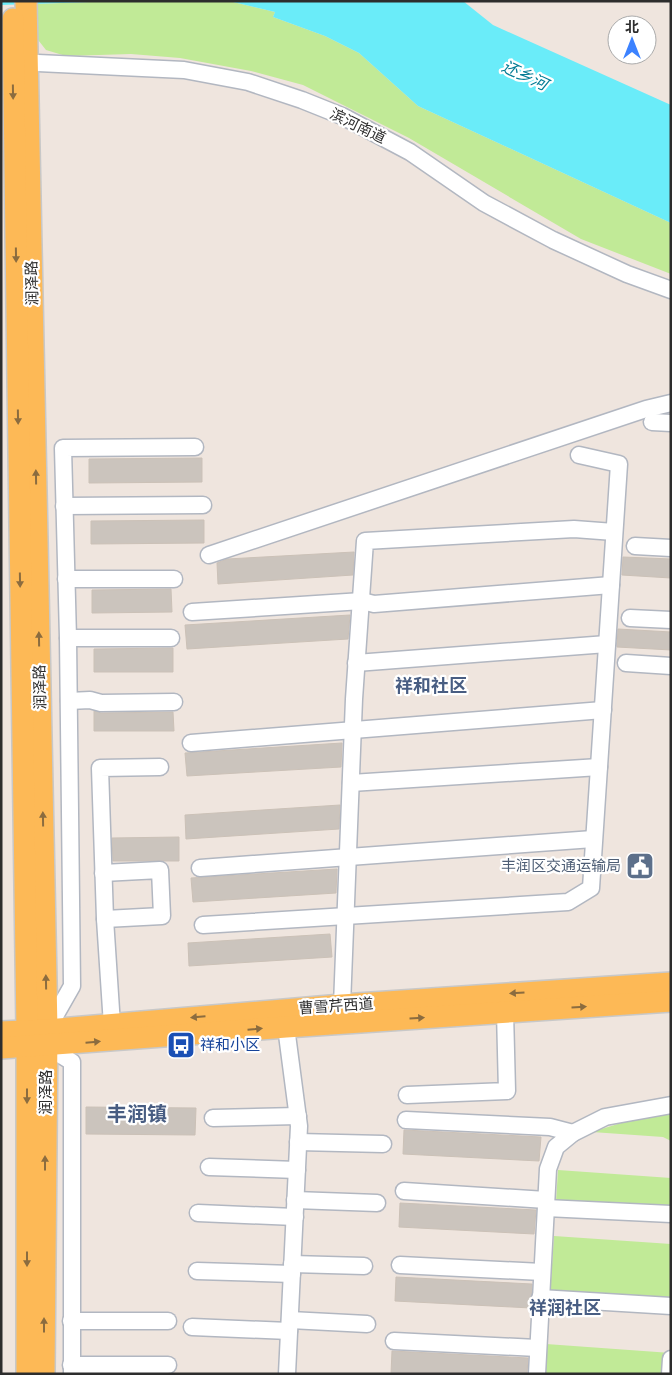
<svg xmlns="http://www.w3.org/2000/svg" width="672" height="1375" font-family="Barlow,'Noto Sans SC',sans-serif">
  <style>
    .green { fill: #c1ea97 }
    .water { fill: #6aecf9 }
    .building { fill: #cbc4bd; stroke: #cbc1b7 }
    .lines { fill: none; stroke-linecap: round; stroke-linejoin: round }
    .minor-casing { stroke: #b2b7c1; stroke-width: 19 }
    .major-casing { stroke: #c8c8c8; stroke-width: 24 }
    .minor { stroke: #fff; stroke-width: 16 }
    .major { stroke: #fdb956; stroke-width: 21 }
    .oneway { fill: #8b6c3f }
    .labels { text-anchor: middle; stroke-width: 4.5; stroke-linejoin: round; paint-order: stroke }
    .street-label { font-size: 15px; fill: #2d2d2d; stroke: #fff }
    .service-label { font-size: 15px; fill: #4e5e75; stroke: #fff; text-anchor: end }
    .transit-label { font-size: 15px; fill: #164399; stroke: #fff; text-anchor: start }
    .water-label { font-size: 16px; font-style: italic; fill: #047c95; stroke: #fff }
    .quarter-label { font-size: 18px; font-weight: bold; fill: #485d82; stroke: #fff }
    .district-label { font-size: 20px; font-weight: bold; fill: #485d82; stroke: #fff }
  </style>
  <rect width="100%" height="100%" fill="#efe5de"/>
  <g class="green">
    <path d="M119,1h110l46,11 -2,5 52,19 34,17 59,53 253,117v51l-90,-35 -172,-101 -106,-53 -52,-14 -71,-13 -49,-4 -65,2 -20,-6 -11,-14 -2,-32z"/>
    <path d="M671,1112v29l-8,-4 -71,-5 58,-18z"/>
    <path d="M558,1170l113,8v31l-115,-7z"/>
    <path d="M554,1236l117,8v58l-121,-7z"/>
    <path d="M546,1344l125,9v21h-127z"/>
  </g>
  <g class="water">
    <path d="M1,1h118l-118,4z"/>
    <path d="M229,1h234l30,24 178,80v118l-253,-117 -59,-53 -34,-17 -52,-19 2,-5z"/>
  </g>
  <g class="building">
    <path d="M202,458v24l-113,1v-24z"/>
    <path d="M204,520v23l-113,1v-23z"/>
    <path d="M354,552l-1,23 -135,9 -1,-21 10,-4z"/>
    <path d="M623,557l48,2v19l-49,-3z"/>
    <path d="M171,589l1,23 -80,1v-23z"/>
    <path d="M350,615l-2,24 -161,10 -2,-24z"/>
    <path d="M618,629l53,3v18l-54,-3z"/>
    <path d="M173,648v24h-79v-23z"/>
    <path d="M94,711l7,2 72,-1 1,19h-80z"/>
    <path d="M342,743l-1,24 -154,9 -2,-23z"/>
    <path d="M340,805l-1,24 -153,10 -1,-24z"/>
    <path d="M179,837v24h-66l-1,-23z"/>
    <path d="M337,869l-1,24 -143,9 -2,-24z"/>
    <path d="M330,934l2,23 -143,9 -1,-23z"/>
    <path d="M86,1107l110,1 -1,27 -109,-1z"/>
    <path d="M404,1130l137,7 -2,24 -136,-7z"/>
    <path d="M400,1203l136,7 -2,24 -135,-7z"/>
    <path d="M396,1277l136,7 -1,24 -136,-7z"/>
    <path d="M392,1351l136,7 -1,16h-136z"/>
  </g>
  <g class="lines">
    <defs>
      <g id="minor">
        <path d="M17,62l167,8 64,12 54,18 40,16 68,36 74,51 69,37 74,34 44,16"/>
        <path d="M652,422l19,1"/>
        <path d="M64,506l139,-1"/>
        <path d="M635,546l36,2"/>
        <path d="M209,555l437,-146 25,-6"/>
        <path d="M66,579h108"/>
        <path d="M192,612l170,-11 12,3 237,-19"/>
        <path d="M630,618l41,2"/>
        <path d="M68,638h103"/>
        <path d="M356,663l251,-19"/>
        <path d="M626,663l45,3"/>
        <path d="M69,701l21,-1 11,3 73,-1"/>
        <path d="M191,743l412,-33"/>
        <path d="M351,783l248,-16"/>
        <path d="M200,868l393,-29"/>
        <path d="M103,873l57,-3 2,46 -57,3"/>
        <path d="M203,925l365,-23 23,-14 28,-424 -40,-9"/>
        <path d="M342,1005l12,-306 11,-158 209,-12 40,3"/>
        <path d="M112,1025l-7,-106 -5,-151 60,-1"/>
        <path d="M286,1027l13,99 -12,248"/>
        <path d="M47,1030l25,-44 -4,-348 -5,-190 132,-1"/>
        <path d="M46,1046l26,16v312"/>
        <path d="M407,1095l100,-4 -2,-79"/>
        <path d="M213,1118l85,-2"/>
        <path d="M406,1120l144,7 23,6"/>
        <path d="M298,1142l85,2"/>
        <path d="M209,1167l88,3"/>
        <path d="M404,1191l142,9"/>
        <path d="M295,1200l82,3"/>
        <path d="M546,1208l125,6"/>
        <path d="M198,1213l97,4"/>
        <path d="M292,1264l72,2"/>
        <path d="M400,1265l142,7"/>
        <path d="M197,1271l95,3"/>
        <path d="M540,1298l131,8"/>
        <path d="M290,1320l77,4"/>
        <path d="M71,1321h97"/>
        <path d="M192,1327l97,4"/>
        <path d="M394,1341l143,7"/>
        <path d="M71,1365h97"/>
        <path d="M537,1374l11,-205 8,-22 17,-14 32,-16 66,-12"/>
        <path d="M670,1374l1,-15"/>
      </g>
      <g id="major">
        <path d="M26,1l21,1029 -3,344"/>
        <path d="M13,19l14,1012v343"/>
        <path d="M1,1032l46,-2 295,-25 329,-22"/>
        <path d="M1,1048l285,-21 385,-26"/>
      </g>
    </defs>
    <use href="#minor" class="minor-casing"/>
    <use href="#major" class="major-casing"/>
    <use href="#minor" class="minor"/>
    <use href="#major" class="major"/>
  </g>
  <defs><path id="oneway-solid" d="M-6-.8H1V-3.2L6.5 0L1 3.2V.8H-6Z" transform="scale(1.25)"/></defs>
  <g class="oneway">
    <use href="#oneway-solid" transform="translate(13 92) rotate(89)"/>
    <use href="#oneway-solid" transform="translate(16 255) rotate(89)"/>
    <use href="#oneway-solid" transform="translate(18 417) rotate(89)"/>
    <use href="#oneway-solid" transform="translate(36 477) rotate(-91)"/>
    <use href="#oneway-solid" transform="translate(20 580) rotate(89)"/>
    <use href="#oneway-solid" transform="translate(39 639) rotate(-91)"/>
    <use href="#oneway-solid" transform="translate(43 819) rotate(-91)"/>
    <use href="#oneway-solid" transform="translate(46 982) rotate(-91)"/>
    <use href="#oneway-solid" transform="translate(517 993) rotate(176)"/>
    <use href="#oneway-solid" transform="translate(579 1007) rotate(-4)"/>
    <use href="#oneway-solid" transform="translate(198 1017) rotate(175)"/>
    <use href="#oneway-solid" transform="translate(417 1018) rotate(-4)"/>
    <use href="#oneway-solid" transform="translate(255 1029) rotate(-5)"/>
    <use href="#oneway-solid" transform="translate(93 1042) rotate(-5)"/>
    <use href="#oneway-solid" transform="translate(27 1096) rotate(90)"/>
    <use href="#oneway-solid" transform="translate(45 1163) rotate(-90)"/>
    <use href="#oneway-solid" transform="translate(27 1259) rotate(90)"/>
    <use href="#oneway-solid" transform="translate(44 1325) rotate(-90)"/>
  </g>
  <defs>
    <symbol id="civic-square" viewBox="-11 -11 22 22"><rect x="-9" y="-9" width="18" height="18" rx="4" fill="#5c6f8a" stroke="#fff"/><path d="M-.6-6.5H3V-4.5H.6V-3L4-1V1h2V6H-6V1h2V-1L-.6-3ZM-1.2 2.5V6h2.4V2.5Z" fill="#fff"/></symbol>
    <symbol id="bus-square" viewBox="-11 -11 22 22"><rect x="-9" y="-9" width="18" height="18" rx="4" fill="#1a4fb4" stroke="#fff"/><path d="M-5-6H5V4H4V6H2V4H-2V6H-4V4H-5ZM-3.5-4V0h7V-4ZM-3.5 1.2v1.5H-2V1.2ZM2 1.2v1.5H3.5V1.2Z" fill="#fff"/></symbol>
  </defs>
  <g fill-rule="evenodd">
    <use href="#civic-square" x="624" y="850" width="32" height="32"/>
    <use href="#bus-square" x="165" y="1029" width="32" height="32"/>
  </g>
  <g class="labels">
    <g class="street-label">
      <text transform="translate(358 126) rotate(26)" y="5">滨河南道</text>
      <text transform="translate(32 283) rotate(-91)" y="5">润泽路</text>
      <text transform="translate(40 687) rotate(-91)" y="5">润泽路</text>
      <text transform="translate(336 1006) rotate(-4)" y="5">曹雪芹西道</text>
      <text transform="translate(46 1092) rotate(-90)" y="5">润泽路</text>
    </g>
    <g class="service-label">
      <text x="621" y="871">丰润区交通运输局</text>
    </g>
    <g class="transit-label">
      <text x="200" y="1050">祥和小区</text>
    </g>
    <g class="water-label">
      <text transform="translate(525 75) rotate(25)" y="6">还乡河</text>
    </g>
    <g class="quarter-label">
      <text x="431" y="692">祥和社区</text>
      <text x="565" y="1314">祥润社区</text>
    </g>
    <g class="district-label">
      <text x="137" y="1121">丰润镇</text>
    </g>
  </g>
  <rect width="672" height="1375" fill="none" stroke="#2d2d2d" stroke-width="5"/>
  <g transform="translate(632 40)"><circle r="24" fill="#ffffff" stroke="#ababab"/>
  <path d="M0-4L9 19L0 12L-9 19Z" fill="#3c82ff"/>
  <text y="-8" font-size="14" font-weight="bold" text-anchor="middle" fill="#2d2d2d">北</text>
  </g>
</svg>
